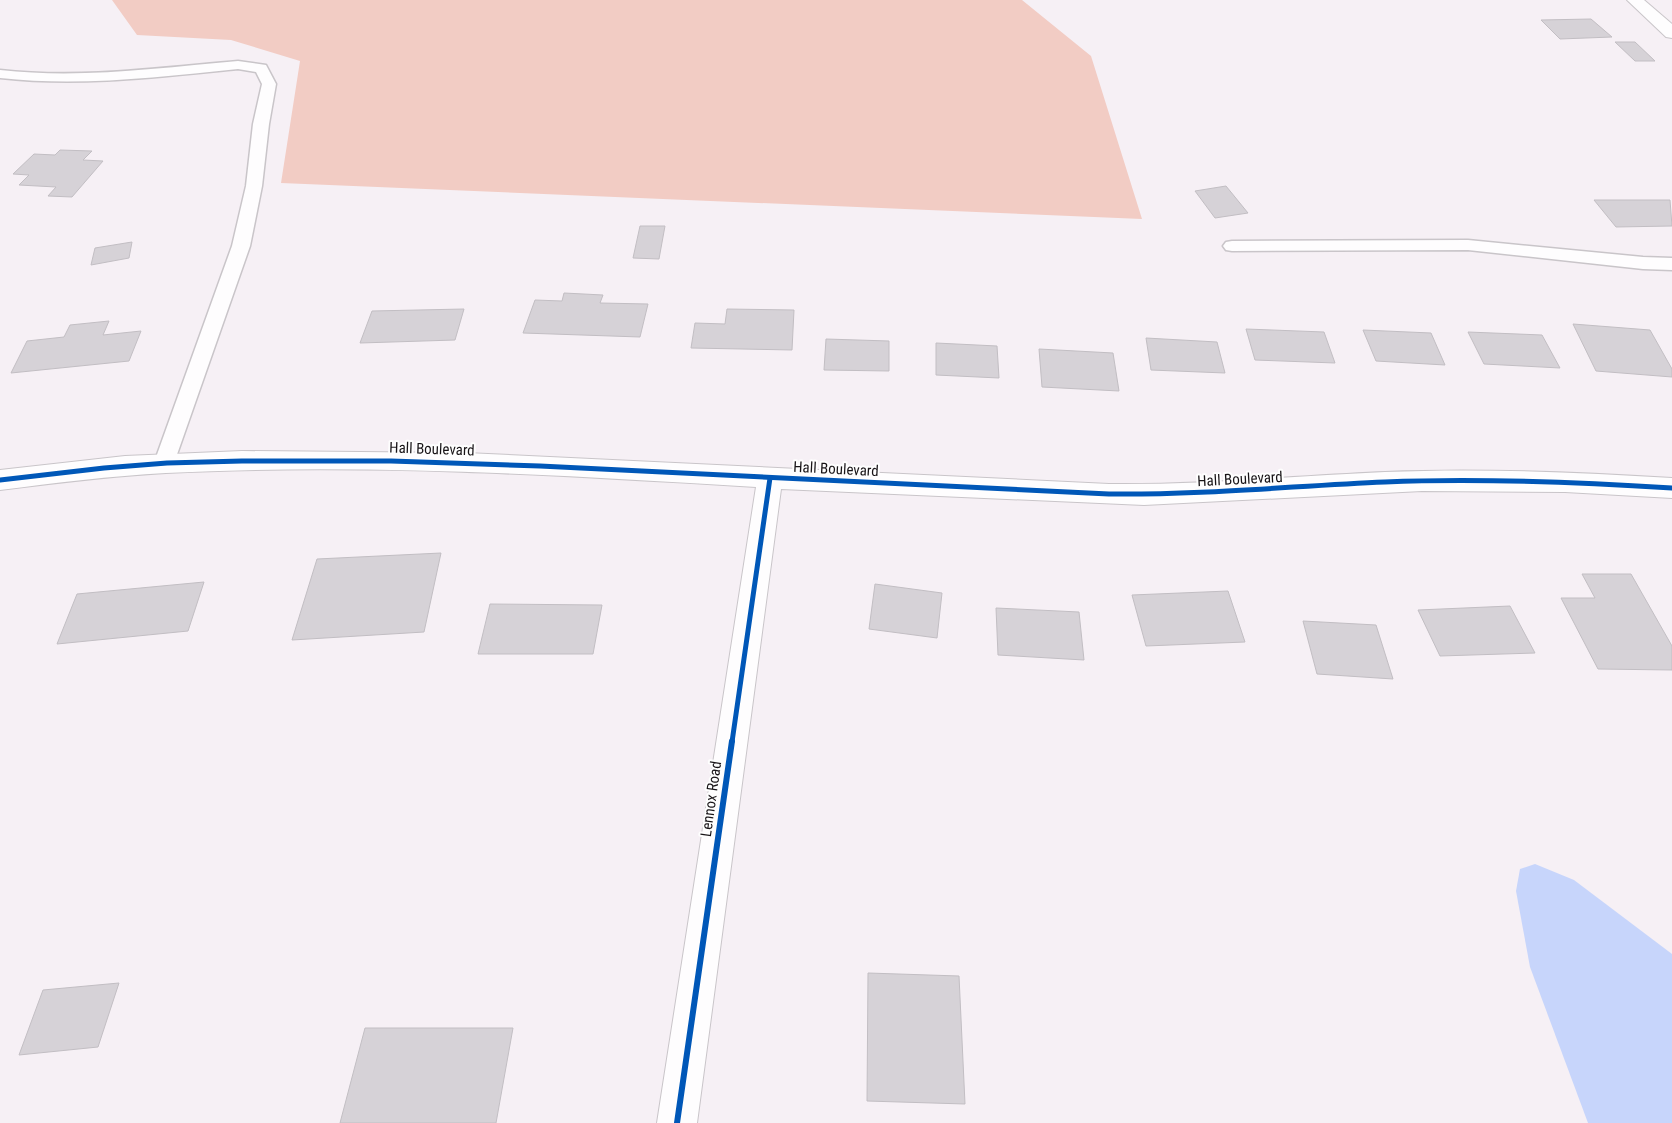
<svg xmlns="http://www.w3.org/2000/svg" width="1672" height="1123" font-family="'Roboto Condensed',sans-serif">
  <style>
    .green { fill: #f2ccc4 }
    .water { fill: #c7d5fb }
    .building { fill: #d6d2d7; stroke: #c2bec3 }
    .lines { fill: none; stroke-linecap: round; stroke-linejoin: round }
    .lane-casing { stroke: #c9c5c9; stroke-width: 3 }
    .street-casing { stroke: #c9c5c9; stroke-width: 2 }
    .lane { fill: #fefdfe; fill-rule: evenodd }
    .street { fill: #fefdfe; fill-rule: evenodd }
    .cycleway-far1-casing { stroke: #fefefe; stroke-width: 8 }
    .cycleway-casing { stroke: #fefefe; stroke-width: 9 }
    .cycleway-far1 { stroke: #0057b8; stroke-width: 5 }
    .cycleway { stroke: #0057b8; stroke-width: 6 }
    .labels { text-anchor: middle; stroke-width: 4; stroke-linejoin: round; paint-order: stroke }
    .street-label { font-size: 15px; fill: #181417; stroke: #fefefe }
  </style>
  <rect width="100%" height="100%" fill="#f6f0f5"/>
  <path class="green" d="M112,0h910l69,56 51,163 -861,-36 19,-122 -69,-21 -94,-5z"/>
  <path class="water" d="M1535,864l39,16 98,74v169h-84l-58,-156 -14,-76 4,-22z"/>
  <g class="building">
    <path d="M1591,19l21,18 -52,2 -19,-19z"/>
    <path d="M1615,42h20l20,19h-20z"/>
    <path d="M60,150l32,1 -9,9 20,1 -31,36 -24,-1 8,-9 -37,-2 10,-10 -16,-1 21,-20 21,1z"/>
    <path d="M1226,186l22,27 -33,5 -20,-27z"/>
    <path d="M1594,200h76l2,26 -56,1z"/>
    <path d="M640,226h25l-6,33 -26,-1z"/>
    <path d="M132,242l-3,16 -38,7 4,-17z"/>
    <path d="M564,293l39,2 -3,8 48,1 -8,33 -117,-4 12,-33 27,1z"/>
    <path d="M464,309l-9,31 -95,3 12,-32z"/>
    <path d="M727,309l67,1 -2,40 -101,-2 4,-25 30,1z"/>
    <path d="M109,321l-6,14 38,-4 -12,30 -118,12 16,-32 37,-4 6,-12z"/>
    <path d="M1573,324l77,6 22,39v8l-76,-6z"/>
    <path d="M1246,329l78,3 11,31 -80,-3z"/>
    <path d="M1363,330l68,3 14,32 -69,-4z"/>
    <path d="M1468,332l74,3 18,33 -76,-4z"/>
    <path d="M1146,338l71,4 8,31 -74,-3z"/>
    <path d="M826,339l63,2v30l-65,-1z"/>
    <path d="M936,343l61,3 2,32 -63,-3z"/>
    <path d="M1039,349l74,4 6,38 -77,-4z"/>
    <path d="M441,553l-17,79 -132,8 25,-81z"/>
    <path d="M1582,574h49l41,72v24l-74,-1 -37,-71h34z"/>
    <path d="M204,582l-16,49 -131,13 20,-50z"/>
    <path d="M875,584l67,9 -5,45 -68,-9z"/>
    <path d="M1228,591l17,51 -99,4 -14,-51z"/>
    <path d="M490,604l112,1 -9,49h-115z"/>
    <path d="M1510,606l25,47 -95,3 -22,-46z"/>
    <path d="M996,608l83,4 5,48 -86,-5z"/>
    <path d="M1303,621l73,4 17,54 -76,-5z"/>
    <path d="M868,973l91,3 6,128 -98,-3z"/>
    <path d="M119,983l-21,64 -79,8 24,-65z"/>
    <path d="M365,1028h148l-17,95h-156z"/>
  </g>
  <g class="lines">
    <defs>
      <g id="lane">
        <path d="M238,61l28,4 10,19 -7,40 -7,62 -12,60 -76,217 -3,6 -7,2 -7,-2 -3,-6 78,-217 14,-60 7,-62 9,-40 -6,-12 -18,-3c-80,8 -158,18 -238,9v-8c80,9 158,-2 238,-9z"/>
        <path d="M1468,240l175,17 29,1v12l-29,-1 -175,-19 -236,1 -6,-1 -3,-4 3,-4 6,-1z"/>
      </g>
      <g id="street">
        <path d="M1627,0h17l28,24v14l-6,-1z"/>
        <path d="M242,451l224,2 643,31c92,1 184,-8 276,-12 95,-4 192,0 287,6v20l-107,-6 -143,-1 -278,14 -363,-16 -84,634h-40l99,-636c-196,-12 -393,-24 -590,-14 -55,3 -111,10 -166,17v-20l125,-14z"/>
      </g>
    </defs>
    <use href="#lane" class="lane-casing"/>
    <use href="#street" class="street-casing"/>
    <use href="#lane" class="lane"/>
    <use href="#street" class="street"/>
    <defs>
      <g id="cycleway-far1">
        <path d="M0,480l104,-12 63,-5 75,-2h149l149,5 569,28c92,1 184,-8 276,-12 95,-4 192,0 287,6"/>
        <path d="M732,742l38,-264"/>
      </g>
      <path id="cycleway" d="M677,1123l55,-382"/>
    </defs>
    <use href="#cycleway-far1" class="cycleway-far1-casing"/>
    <use href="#cycleway" class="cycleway-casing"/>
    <use href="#cycleway-far1" class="cycleway-far1"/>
    <use href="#cycleway" class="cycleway"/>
  </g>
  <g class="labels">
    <g class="street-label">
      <text transform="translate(432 449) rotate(2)" y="5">Hall Boulevard</text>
      <text transform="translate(836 469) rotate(3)" y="5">Hall Boulevard</text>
      <text transform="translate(1240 479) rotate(-3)" y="5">Hall Boulevard</text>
      <text transform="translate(711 799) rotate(-82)" y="5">Lennox Road</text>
    </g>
  </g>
</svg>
